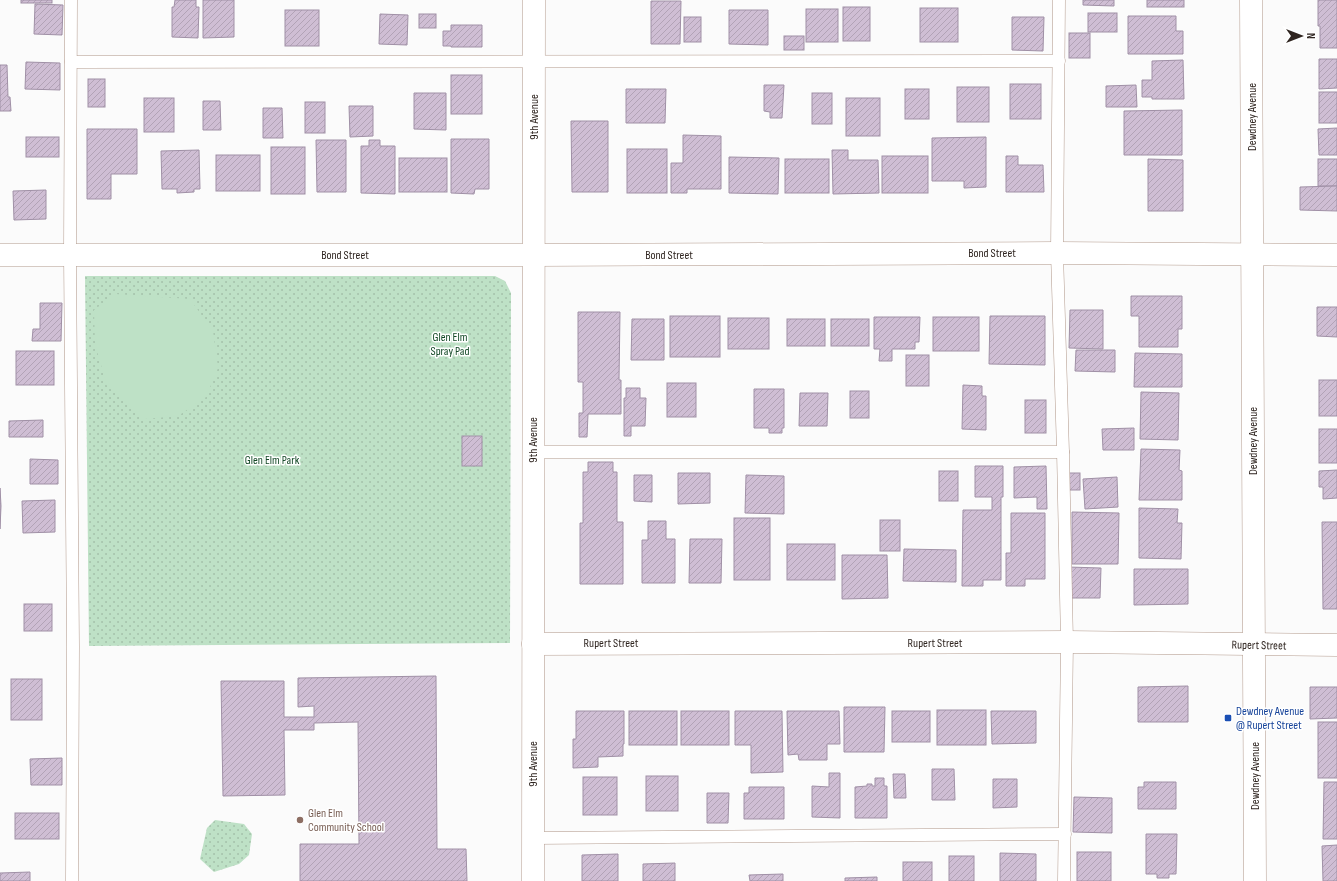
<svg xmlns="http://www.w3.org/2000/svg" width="1337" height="881" font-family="'Sofia Sans Condensed',sans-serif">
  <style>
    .grass { fill: url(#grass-dots) }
    .pitch { fill: #bee1c6 }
    .building { fill: url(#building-hatch); stroke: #a090a6 }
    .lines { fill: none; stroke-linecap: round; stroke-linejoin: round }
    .lane-casing { stroke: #b2998b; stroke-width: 13 }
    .street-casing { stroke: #b2998b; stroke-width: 23 }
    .secondary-casing { stroke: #b2998b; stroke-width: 23 }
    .lane { stroke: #fff; stroke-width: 12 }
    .street { stroke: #fff; stroke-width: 22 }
    .secondary { stroke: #fff; stroke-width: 22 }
    .transit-dot { fill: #1a4fb4; stroke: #fff; stroke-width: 1.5 }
    .education-dot { fill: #8d6e63; stroke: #fff; stroke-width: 1.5 }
    .labels { text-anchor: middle; stroke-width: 3; stroke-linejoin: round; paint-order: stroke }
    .street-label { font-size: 12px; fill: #2f2520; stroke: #fff }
    .park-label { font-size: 12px; fill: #134826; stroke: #fff }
    .transit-label { font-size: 12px; fill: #164399; stroke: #fff; text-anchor: start }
    .education-label { font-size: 12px; fill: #785e54; stroke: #fff; text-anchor: start }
  </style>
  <defs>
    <pattern id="grass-dots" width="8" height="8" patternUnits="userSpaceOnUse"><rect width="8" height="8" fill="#bee1c6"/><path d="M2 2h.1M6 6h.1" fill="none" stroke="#a4c1aa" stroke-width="1.8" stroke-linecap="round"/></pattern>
    <pattern id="building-hatch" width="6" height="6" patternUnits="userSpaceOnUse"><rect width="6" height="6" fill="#cfbed4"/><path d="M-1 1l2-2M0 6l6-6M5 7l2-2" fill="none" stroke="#b2a3b6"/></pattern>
  </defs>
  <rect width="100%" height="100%" fill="#fbfbfb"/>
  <g class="grass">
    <path d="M85,276h410l10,5 6,12 -1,350 -421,3z"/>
    <path d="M215,820l29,4 8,10 -3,21 -10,9 -25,8 -14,-13 7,-31z"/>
  </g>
  <path class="pitch" d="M115,294l75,5 23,32 5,37 -12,29 -28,19 -33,3 -38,-33 -12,-42 -1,-34z"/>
  <g class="building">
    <rect x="21" y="0" width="31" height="3"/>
    <path d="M175,0h21v7h3l-1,31 -26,-1v-30h2z"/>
    <path d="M203,0h31v37l-31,1z"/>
    <path d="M1083,0h31v6l-31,-1z"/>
    <rect x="1147" y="0" width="37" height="7"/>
    <path d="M1318,0h19v48h-17v-22h-2z"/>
    <path d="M651,1h30l-1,43h-29z"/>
    <path d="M35,4l28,1 -1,30 -28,-1z"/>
    <rect x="843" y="7" width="27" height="34"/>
    <rect x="920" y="8" width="38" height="34"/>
    <rect x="806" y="9" width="32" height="33"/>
    <rect x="285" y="10" width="34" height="36"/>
    <path d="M729,10h39v35l-39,-1z"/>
    <rect x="1088" y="13" width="29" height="19"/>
    <path d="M380,14l28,1 -1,30 -28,-1z"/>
    <rect x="419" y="14" width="17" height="14"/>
    <path d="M1128,16h48v15h7v23h-55z"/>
    <rect x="684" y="17" width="17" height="25"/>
    <path d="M1012,17h32l-1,34 -31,-1z"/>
    <path d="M451,25h31v22h-31v-1h-8v-15h8z"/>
    <rect x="1069" y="33" width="21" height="25"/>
    <rect x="784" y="36" width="20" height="14"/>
    <path d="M1319,59h18v29l-18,1z"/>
    <path d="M1183,60l1,39h-32v-2h-10v-17h10v-19z"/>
    <path d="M26,62l34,1v27l-35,-1z"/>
    <path d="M0,65h7l1,32h2l1,14h-11z"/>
    <rect x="451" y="75" width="31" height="39"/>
    <rect x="88" y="79" width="17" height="28"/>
    <rect x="1010" y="84" width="31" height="35"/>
    <path d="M764,85h20l-2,33h-12v-6l-6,-1z"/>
    <path d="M1136,85l1,22h-31v-21z"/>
    <rect x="957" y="87" width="32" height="35"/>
    <path d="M626,89h40l-1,34h-39z"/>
    <rect x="905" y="89" width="24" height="30"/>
    <rect x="1319" y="92" width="18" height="31"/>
    <path d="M414,93h32v37l-32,-1z"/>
    <rect x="812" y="93" width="20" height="31"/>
    <rect x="144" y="98" width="30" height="34"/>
    <rect x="846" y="98" width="34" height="38"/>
    <path d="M203,101h17l1,29h-18z"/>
    <rect x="305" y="102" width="20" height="31"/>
    <path d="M349,106h24v30l-23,1z"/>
    <path d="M263,108h19l1,30h-20z"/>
    <path d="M1182,110v45h-58v-44z"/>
    <path d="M571,121h37v71h-36z"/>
    <path d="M1337,128v27h-18l-1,-26z"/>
    <path d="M87,129h50v45h-26v25h-24z"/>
    <path d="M683,135l38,1v53h-34v4h-16v-30h12z"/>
    <rect x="26" y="137" width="33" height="20"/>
    <path d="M986,137v50l-22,1v-7h-32v-43z"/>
    <path d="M451,139h38v50h-14l-1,5 -23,-1z"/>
    <path d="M316,140h30v52h-29z"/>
    <path d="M369,140h11v6h15v48l-34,-1v-47h8z"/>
    <rect x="271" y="147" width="34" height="47"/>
    <rect x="627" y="149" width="40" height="44"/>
    <path d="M199,150l1,39h-6v3l-17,1v-4h-15l-1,-38z"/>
    <path d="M832,150h16v10h30l1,33 -46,1z"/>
    <rect x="216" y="155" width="44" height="36"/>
    <rect x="882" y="156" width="46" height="37"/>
    <path d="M1006,156h12v9h25l1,27h-38z"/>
    <path d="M729,157l50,1 -1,36 -49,-1z"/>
    <rect x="399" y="158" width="48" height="34"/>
    <rect x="785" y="159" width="44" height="34"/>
    <path d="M1148,159l35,1v51h-35z"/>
    <rect x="1318" y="159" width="19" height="27"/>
    <path d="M1337,186v25l-37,-1v-23z"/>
    <path d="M46,190v29l-32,1 -1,-29z"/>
    <path d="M1131,296h51v33h-4v18h-39v-31h-8z"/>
    <path d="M40,303h22l-1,38h-29l1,-12h7z"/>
    <path d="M1317,307h20v30l-20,-1z"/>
    <path d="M1070,310h33v39l-34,-1z"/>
    <path d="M578,312h42l-1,68h2v34h-33l-1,23h-8v-24h4v-31h-5z"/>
    <rect x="670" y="316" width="50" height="41"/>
    <path d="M990,316h55v49l-56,-1z"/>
    <path d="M874,317h46l-1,25h-4v7h-23v12h-13l1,-12h-6z"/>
    <rect x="933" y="317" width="46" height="34"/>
    <rect x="728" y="318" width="41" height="31"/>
    <path d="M632,319h32v41h-33z"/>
    <rect x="787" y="319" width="38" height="27"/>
    <rect x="831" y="319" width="38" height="27"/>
    <path d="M1076,350h39v22l-40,-1z"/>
    <rect x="16" y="351" width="38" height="34"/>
    <path d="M1135,353l47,1v33h-48z"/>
    <rect x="906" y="355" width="23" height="31"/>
    <rect x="1319" y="380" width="18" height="36"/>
    <rect x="667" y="383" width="29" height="34"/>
    <path d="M963,385l19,1v10h4v34l-24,-1z"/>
    <path d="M626,388h14v10h6l-1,28h-14v10h-7v-38h2z"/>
    <path d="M754,389h30v39h-2v5h-13v-5h-15z"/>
    <rect x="850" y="391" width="19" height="27"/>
    <path d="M1141,392l38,1 -1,47 -38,-1z"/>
    <path d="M800,393h28l-1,33h-28z"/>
    <rect x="1025" y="400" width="21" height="33"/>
    <path d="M43,420v17h-34v-16z"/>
    <path d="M1134,428v22h-31l-1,-21z"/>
    <rect x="1319" y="429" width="18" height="34"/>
    <rect x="462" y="436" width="20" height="30"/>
    <path d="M1141,449l39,1 -1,20 3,1v29h-43z"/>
    <path d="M30,459l28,1v24h-28z"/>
    <path d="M588,462h25v10h4v50h6v62h-43v-61h3v-51h5z"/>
    <path d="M975,466h28v31h-2v83h-18v6h-21l1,-76h29v-13h-17z"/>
    <path d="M1046,466l1,43h-10v-12l-23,1v-31z"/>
    <path d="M1337,470v28l-14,1v-12h-4v-16z"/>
    <rect x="939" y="471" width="19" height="30"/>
    <path d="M678,473h32v30l-32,1z"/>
    <rect x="1067" y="473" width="13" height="17"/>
    <path d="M634,475h18v27l-18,-1z"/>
    <path d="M746,475l38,1v38l-39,-1z"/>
    <path d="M1117,477l1,30 -33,2 -2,-30z"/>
    <path d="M0,488l1,18 -1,23z"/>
    <path d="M55,500v32l-32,1 -1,-32z"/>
    <path d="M1139,508l39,1 -1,14h5l-1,36 -42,-1z"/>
    <path d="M1072,512l47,1 -1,51h-46z"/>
    <path d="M1011,513h34v66h-20v7h-19v-33h5z"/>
    <rect x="734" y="518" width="36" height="62"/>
    <rect x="880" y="520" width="20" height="31"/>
    <path d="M648,521h18v18h9v44h-33v-43h6z"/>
    <path d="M1322,522h15v87h-14z"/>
    <path d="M690,539h32l-1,44h-32z"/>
    <rect x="787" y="544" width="48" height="36"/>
    <path d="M904,549l52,1v32l-53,-1z"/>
    <path d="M842,555h45l1,43 -46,1z"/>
    <path d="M1068,567l33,1 -1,30h-32z"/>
    <path d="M1134,569h54v35l-54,1z"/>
    <rect x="24" y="604" width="28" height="27"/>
    <path d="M436,676l1,173h29l1,32h-167v-37h59l-1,-122 -44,1v7h-30l1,65 -62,1 -2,-115h63v36h30v-11l-16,1v-29z"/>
    <rect x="11" y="679" width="31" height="41"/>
    <path d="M1188,686v36h-50v-35z"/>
    <path d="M1310,687h27v31l-27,1z"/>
    <path d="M844,707h41l-1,45h-40z"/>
    <rect x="937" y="710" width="49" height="35"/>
    <path d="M576,711h48v33h-1v12l-25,1v10l-25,1v-29h3z"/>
    <rect x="629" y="711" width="48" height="34"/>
    <rect x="681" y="711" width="48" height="34"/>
    <path d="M735,711h47l1,61 -32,1v-28h-16z"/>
    <path d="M787,711h52l1,33h-13v16h-28l-1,-6 -10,1z"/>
    <rect x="892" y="711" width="38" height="31"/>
    <path d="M991,711h45v32l-44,1z"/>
    <rect x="1318" y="722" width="19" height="56"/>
    <path d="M62,758v27h-31l-1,-26z"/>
    <path d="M932,769h22l1,31h-23z"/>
    <path d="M829,773h11v45l-28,-1v-31l17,1z"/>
    <path d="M893,774h12l1,24h-12z"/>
    <rect x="646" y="776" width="32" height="35"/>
    <rect x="583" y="777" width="34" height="38"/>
    <path d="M875,778h9v8h3v32h-32v-31l12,-1v-2h5v2h3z"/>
    <path d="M993,779h24v28l-24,1z"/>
    <path d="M1144,782h32v27h-38v-22h6z"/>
    <path d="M1324,782h13v57h-14z"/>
    <path d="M749,787h35v32h-40v-26h5z"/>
    <path d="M707,793h22l-1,30h-21z"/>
    <path d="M1074,797l38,1v35l-39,-1z"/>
    <rect x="15" y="813" width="44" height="26"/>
    <path d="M1146,834h31l-1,40h-7v4h-12v-4h-11z"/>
    <path d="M1337,845v36h-14l-1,-35z"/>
    <rect x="1077" y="852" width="34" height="29"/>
    <path d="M1000,853l36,1v27h-36z"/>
    <path d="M618,854v27h-36v-26z"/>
    <rect x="949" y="856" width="25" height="25"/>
    <rect x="903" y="862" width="29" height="19"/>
    <path d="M675,863v18h-32v-17z"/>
    <path d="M30,872v9h-30v-8z"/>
    <path d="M783,874v7h-33l-1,-6z"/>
    <path d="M877,877v4h-32v-3z"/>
  </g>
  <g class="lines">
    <defs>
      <g id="lane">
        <path d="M71,0l-1,254 3,392 -1,235"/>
        <path d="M1059,0l-2,253 6,199 4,190 -3,239"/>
        <path d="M71,62l988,-1"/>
        <path d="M533,452h530"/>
        <path d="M533,838l532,-4"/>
      </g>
      <g id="street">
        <path d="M0,255h533l524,-2 280,2"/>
        <path d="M533,644l534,-2 270,3"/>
        <path d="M533,881l1,-881"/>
      </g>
      <path id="secondary" d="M1251,0l4,881"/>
    </defs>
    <use href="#lane" class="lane-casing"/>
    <use href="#street" class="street-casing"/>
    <use href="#secondary" class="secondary-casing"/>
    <use href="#lane" class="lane"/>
    <use href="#street" class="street"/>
    <use href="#secondary" class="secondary"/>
  </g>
  <rect class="transit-dot" x="1224" y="714" width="8" height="8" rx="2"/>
  <circle class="education-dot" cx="300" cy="820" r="4"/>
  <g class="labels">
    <g class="street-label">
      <text transform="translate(534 117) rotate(-90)" y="4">9th Avenue</text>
      <text transform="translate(1252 117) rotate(-90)" y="4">Dewdney Avenue</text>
      <text x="992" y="257">Bond Street</text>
      <text x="345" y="259">Bond Street</text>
      <text x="669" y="259">Bond Street</text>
      <text transform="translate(533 440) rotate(-90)" y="4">9th Avenue</text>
      <text transform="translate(1253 441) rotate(-90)" y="4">Dewdney Avenue</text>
      <text x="611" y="647">Rupert Street</text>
      <text x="935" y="647">Rupert Street</text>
      <text transform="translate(1259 645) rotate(1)" y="4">Rupert Street</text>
      <text transform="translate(533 764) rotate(-90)" y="4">9th Avenue</text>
      <text transform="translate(1255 776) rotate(-90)" y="4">Dewdney Avenue</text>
    </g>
    <g class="park-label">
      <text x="450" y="341">Glen Elm<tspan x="450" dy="14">Spray Pad</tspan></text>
      <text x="272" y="464">Glen Elm Park</text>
    </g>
    <g class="transit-label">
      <text x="1236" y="715">Dewdney Avenue<tspan x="1236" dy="14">@ Rupert Street</tspan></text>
    </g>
    <g class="education-label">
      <text x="308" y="817">Glen Elm<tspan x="308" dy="14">Community School</tspan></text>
    </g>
  </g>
  <g transform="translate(1301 36) rotate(90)" stroke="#ffffff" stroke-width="3" paint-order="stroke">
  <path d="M0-3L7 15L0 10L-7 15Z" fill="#2f2520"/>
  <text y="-6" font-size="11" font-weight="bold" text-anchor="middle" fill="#2f2520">N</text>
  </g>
</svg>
